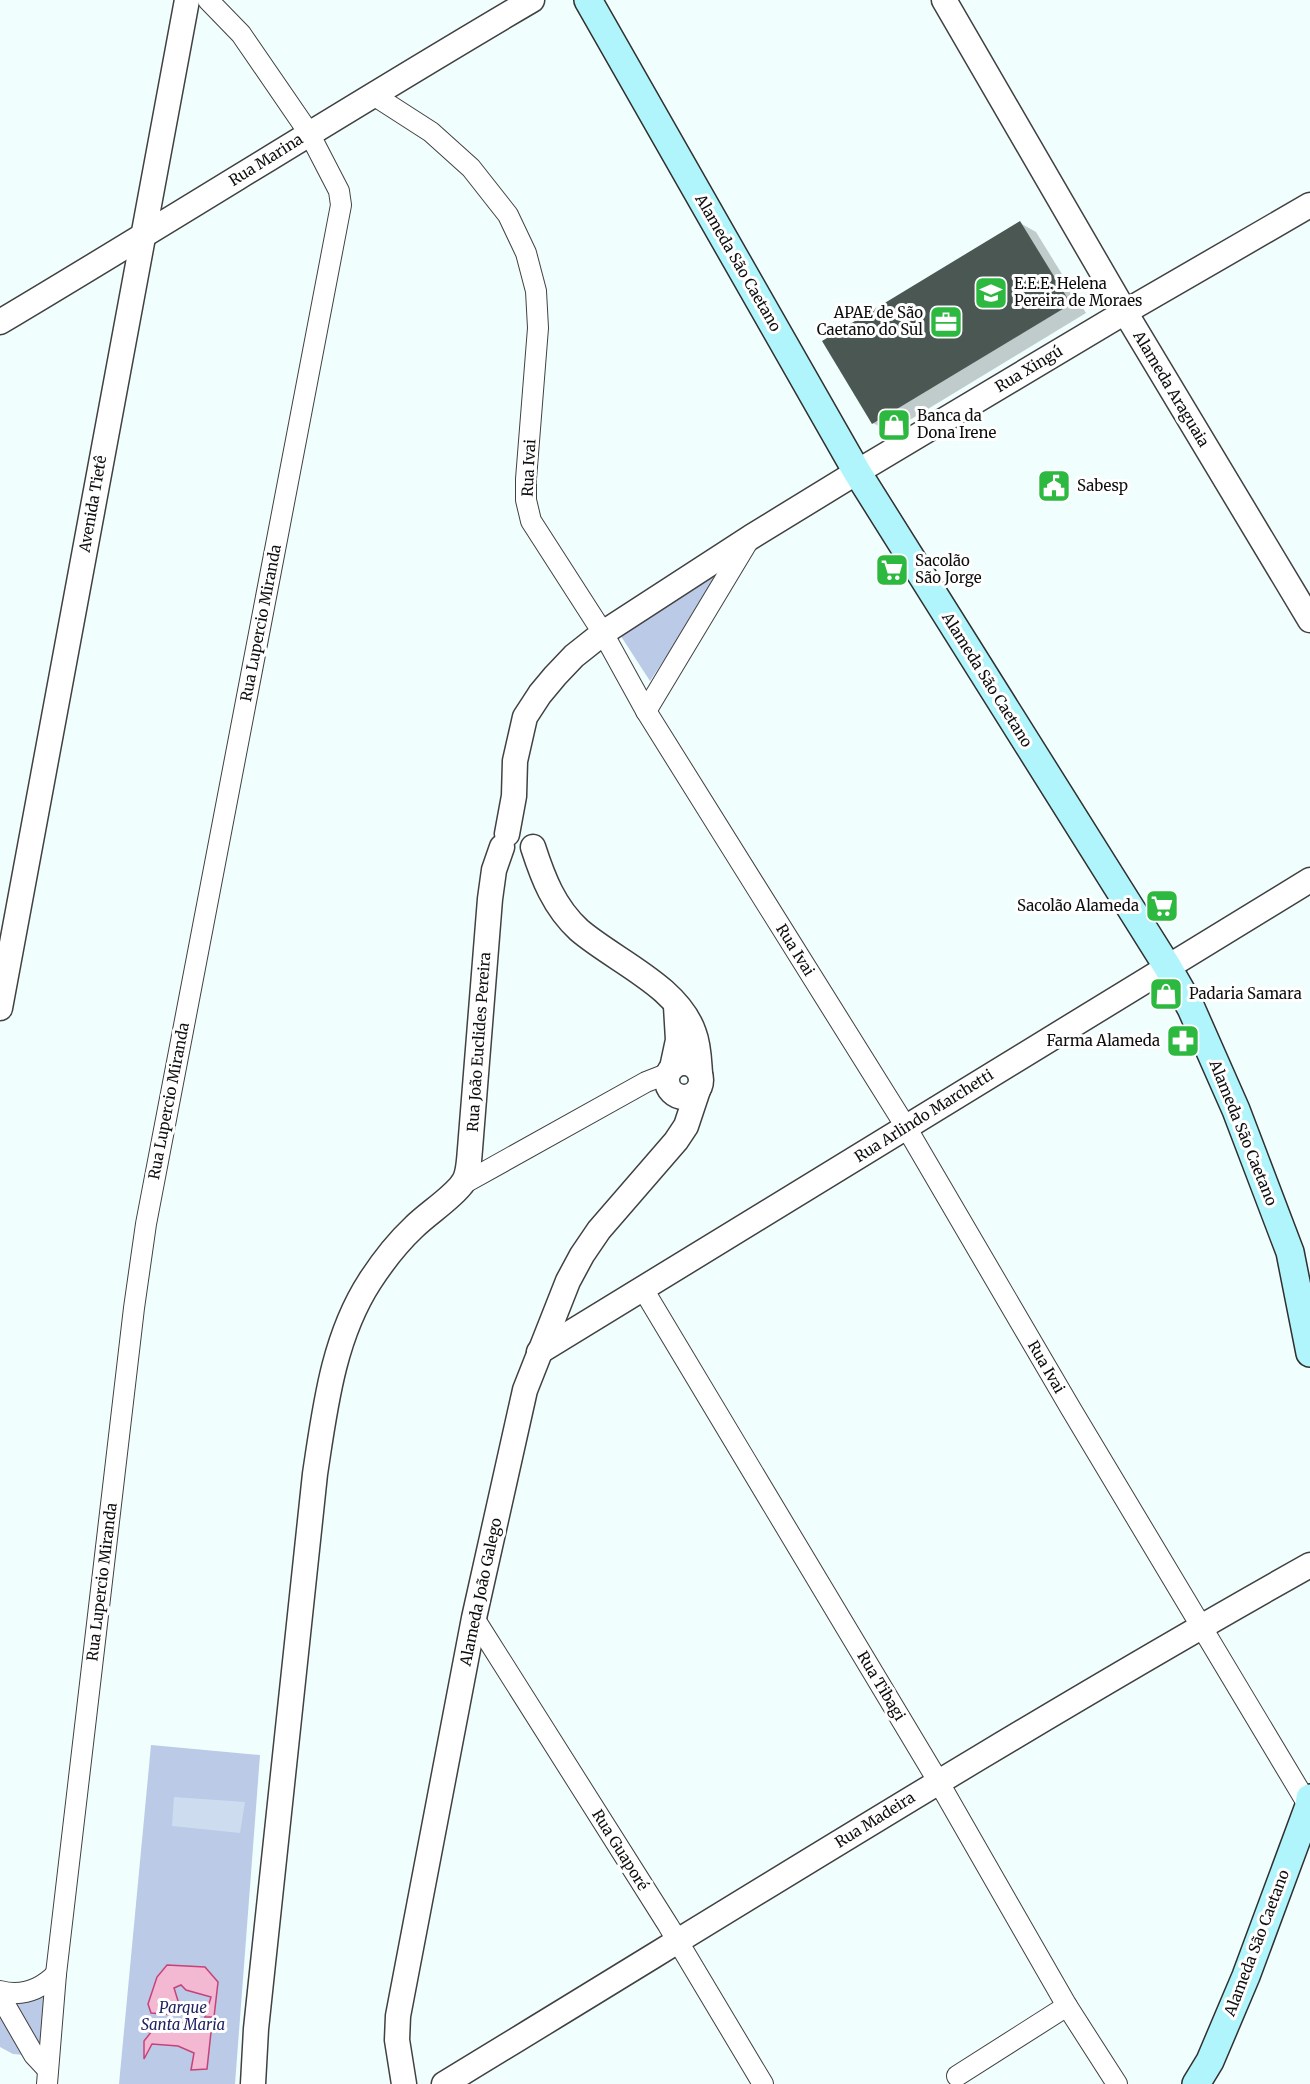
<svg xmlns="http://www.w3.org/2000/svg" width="1310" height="2084" font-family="Merriweather,serif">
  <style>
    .green { fill: #bbcae7 }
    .pitch { fill: #cdddef }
    .water { fill: #f3b8d2; stroke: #c74279; stroke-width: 1.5 }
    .shadow { fill: #0003 }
    .building { fill: #4b5752 }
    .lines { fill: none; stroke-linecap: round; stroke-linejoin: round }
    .minor-casing { stroke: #414141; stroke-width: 22 }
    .tertiary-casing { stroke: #414141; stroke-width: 27 }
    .secondary-casing { stroke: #303030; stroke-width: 30 }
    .minor { stroke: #fff; stroke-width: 20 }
    .tertiary { stroke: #fff; stroke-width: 24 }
    .secondary { stroke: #aff5fb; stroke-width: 27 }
    .labels { text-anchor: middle; stroke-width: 6; stroke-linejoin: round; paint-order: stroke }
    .street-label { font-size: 15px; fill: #0e0e0e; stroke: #fff }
    .poi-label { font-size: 15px; fill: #0e0e0e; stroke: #fff; text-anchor: start }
    .park-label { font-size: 15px; font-style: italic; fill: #212363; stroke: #fff }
  </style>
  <rect width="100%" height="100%" fill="#f1fefe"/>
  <g class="green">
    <path d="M735,552l-85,129 -35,-54z"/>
    <path d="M151,1745l109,10 -25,329h-116z"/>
    <path d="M45,1991l-4,58 -28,-47z"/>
    <path d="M0,2013l25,42 -12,-1 -13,-7z"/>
  </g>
  <path class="pitch" d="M174,1797l71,5 -5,31 -68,-7z"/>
  <g class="water">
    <path d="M167,1965l38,2 13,15 -4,35h-9l6,-20 -25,-7 -5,-5 -7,3 5,16 -10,2 7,9 -25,-2 -3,-9 9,-27z"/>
    <path d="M160,2021l43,3 8,8 -4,37 -16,1 3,-17 -16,-7 -26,-2 -8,15v-18z"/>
  </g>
  <path class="shadow" d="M1020,223l16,9 50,81 -196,119 -17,-9z"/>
  <path class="building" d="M1020,221l51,83 -199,120 -50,-83z"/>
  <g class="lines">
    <defs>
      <g id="minor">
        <path d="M372,94l59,38 40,36 37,47 18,38 10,38 2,37 -12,151v21l5,21 72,112 43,78 260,416 165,282 239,399"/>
        <path d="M646,711l104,-173"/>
        <path d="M463,1184l183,-102 23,-9"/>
        <path d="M643,1289l295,492 129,225 50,78"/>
        <path d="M474,1618l194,307 95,159"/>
        <path d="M0,1991c22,6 40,-1 56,-17"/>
        <path d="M0,1996l34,59 14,15"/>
        <path d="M957,2076l110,-70"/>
        <path d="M47,2084l9,-110 78,-666 12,-84 195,-1019 -2,-14 -30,-58 -68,-99 -33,-34"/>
      </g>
      <g id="tertiary">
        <path d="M944,0l181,312 185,308"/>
        <path d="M0,322c178,-106 353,-217 532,-322"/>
        <path d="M507,834l7,-38 1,-35 10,-44 15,-23 15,-18 19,-20 29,-23 148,-96 106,-65 268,-160 185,-107"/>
        <path d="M533,847c10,31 21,60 46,83 36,31 99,56 115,103 5,13 5,27 6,41"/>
        <path d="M0,1008l187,-1008"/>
        <circle cx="684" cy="1080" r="17"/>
        <path d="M672,1068l6,-28 -2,-34"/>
        <path d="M539,1352l771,-472"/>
        <path d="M253,2084l3,-55 59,-555c10,-66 18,-136 55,-193 13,-20 27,-38 44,-54 13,-13 38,-29 48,-43 7,-8 7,-25 8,-35l20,-250 4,-29 8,-23"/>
        <path d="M404,2084l-7,-44 1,-24 76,-398 51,-228 43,-109 14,-26 17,-25 77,-89 10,-15 12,-36"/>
        <path d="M444,2084c288,-175 572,-354 866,-519"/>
      </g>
      <g id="secondary">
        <path d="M588,0l269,472 310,494 24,42 45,102 54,142 20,101"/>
        <path d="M1196,2084l14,-23 36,-85 63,-170 1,-8"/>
      </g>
    </defs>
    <use href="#minor" class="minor-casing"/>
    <use href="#tertiary" class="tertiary-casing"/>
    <use href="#secondary" class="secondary-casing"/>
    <use href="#minor" class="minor"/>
    <use href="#tertiary" class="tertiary"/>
    <use href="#secondary" class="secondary"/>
  </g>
  <defs>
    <symbol id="school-square" viewBox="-11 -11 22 22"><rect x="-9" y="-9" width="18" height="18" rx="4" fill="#2db840" stroke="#fff"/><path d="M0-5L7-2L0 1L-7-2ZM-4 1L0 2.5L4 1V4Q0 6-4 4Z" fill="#fff"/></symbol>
    <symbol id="office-square" viewBox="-11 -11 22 22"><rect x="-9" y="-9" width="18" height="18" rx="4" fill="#2db840" stroke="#fff"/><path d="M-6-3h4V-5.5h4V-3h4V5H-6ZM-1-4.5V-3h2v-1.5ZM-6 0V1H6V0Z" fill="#fff"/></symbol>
    <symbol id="shop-square" viewBox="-11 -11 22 22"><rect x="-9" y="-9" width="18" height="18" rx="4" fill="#2db840" stroke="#fff"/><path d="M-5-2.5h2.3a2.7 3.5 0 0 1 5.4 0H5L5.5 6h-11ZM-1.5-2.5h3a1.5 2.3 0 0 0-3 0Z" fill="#fff"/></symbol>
    <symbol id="civic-square" viewBox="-11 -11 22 22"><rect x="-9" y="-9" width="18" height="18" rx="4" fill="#2db840" stroke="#fff"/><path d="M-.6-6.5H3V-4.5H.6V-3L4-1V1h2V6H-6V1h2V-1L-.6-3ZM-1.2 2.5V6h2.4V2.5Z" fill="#fff"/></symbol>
    <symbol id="supermarket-square" viewBox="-11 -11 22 22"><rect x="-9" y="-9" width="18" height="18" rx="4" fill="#2db840" stroke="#fff"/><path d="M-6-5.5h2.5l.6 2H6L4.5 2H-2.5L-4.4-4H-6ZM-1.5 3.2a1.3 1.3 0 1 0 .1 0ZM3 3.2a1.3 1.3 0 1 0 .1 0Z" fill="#fff"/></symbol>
    <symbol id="pharmacy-square" viewBox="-11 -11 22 22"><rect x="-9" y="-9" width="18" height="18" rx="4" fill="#2db840" stroke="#fff"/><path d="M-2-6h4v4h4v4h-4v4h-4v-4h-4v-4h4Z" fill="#fff"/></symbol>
  </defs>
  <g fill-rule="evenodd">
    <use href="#school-square" x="972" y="274" width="38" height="38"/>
    <use href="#office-square" x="927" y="303" width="38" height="38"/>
    <use href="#shop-square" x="875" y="406" width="38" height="38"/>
    <use href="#civic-square" x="1035" y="467" width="38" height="38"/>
    <use href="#supermarket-square" x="873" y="551" width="38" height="38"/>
    <use href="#supermarket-square" x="1143" y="887" width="38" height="38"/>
    <use href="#shop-square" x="1147" y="975" width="38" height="38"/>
    <use href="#pharmacy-square" x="1164" y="1022" width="38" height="38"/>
  </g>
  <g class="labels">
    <g class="street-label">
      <text transform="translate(266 160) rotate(-32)" y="5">Rua Marina</text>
      <text transform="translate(738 263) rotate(60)" y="5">Alameda São Caetano</text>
      <text transform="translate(1029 369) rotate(-31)" y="5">Rua Xingú</text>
      <text transform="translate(1171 389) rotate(59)" y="5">Alameda Araguaia</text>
      <text transform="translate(529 468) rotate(-87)" y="5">Rua Ivai</text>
      <text transform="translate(93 504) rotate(-80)" y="5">Avenida Tietê</text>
      <text transform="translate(261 623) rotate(-79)" y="5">Rua Lupercio Miranda</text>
      <text transform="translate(987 680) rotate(58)" y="5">Alameda São Caetano</text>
      <text transform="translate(795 950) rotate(58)" y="5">Rua Ivai</text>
      <text transform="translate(479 1042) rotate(-86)" y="5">Rua João Euclides Pereira</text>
      <text transform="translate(169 1101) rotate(-79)" y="5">Rua Lupercio Miranda</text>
      <text transform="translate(924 1116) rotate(-32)" y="5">Rua Arlindo Marchetti</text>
      <text transform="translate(1243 1133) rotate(68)" y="5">Alameda São Caetano</text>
      <text transform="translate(1046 1367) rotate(60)" y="5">Rua Ivai</text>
      <text transform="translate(102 1582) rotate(-83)" y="5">Rua Lupercio Miranda</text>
      <text transform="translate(481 1592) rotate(-78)" y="5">Alameda João Galego</text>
      <text transform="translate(881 1686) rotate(59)" y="5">Rua Tibagi</text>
      <text transform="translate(875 1820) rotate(-32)" y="5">Rua Madeira</text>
      <text transform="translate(620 1850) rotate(58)" y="5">Rua Guaporé</text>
      <text transform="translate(1257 1943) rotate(-69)" y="5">Alameda São Caetano</text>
    </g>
    <g class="poi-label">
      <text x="1014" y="289">E.E.E. Helena<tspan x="1014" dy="17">Pereira de Moraes</tspan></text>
      <text x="923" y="318" text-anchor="end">APAE de São<tspan x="923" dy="17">Caetano do Sul</tspan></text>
      <text x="917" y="421">Banca da<tspan x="917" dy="17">Dona Irene</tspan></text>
      <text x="1077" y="491">Sabesp</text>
      <text x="915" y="566">Sacolão<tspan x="915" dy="17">São Jorge</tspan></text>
      <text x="1139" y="911" text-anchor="end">Sacolão Alameda</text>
      <text x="1189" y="999">Padaria Samara</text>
      <text x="1160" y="1046" text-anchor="end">Farma Alameda</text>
    </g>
    <g class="park-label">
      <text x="183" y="2013">Parque<tspan x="183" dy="17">Santa Maria</tspan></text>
    </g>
  </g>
</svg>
